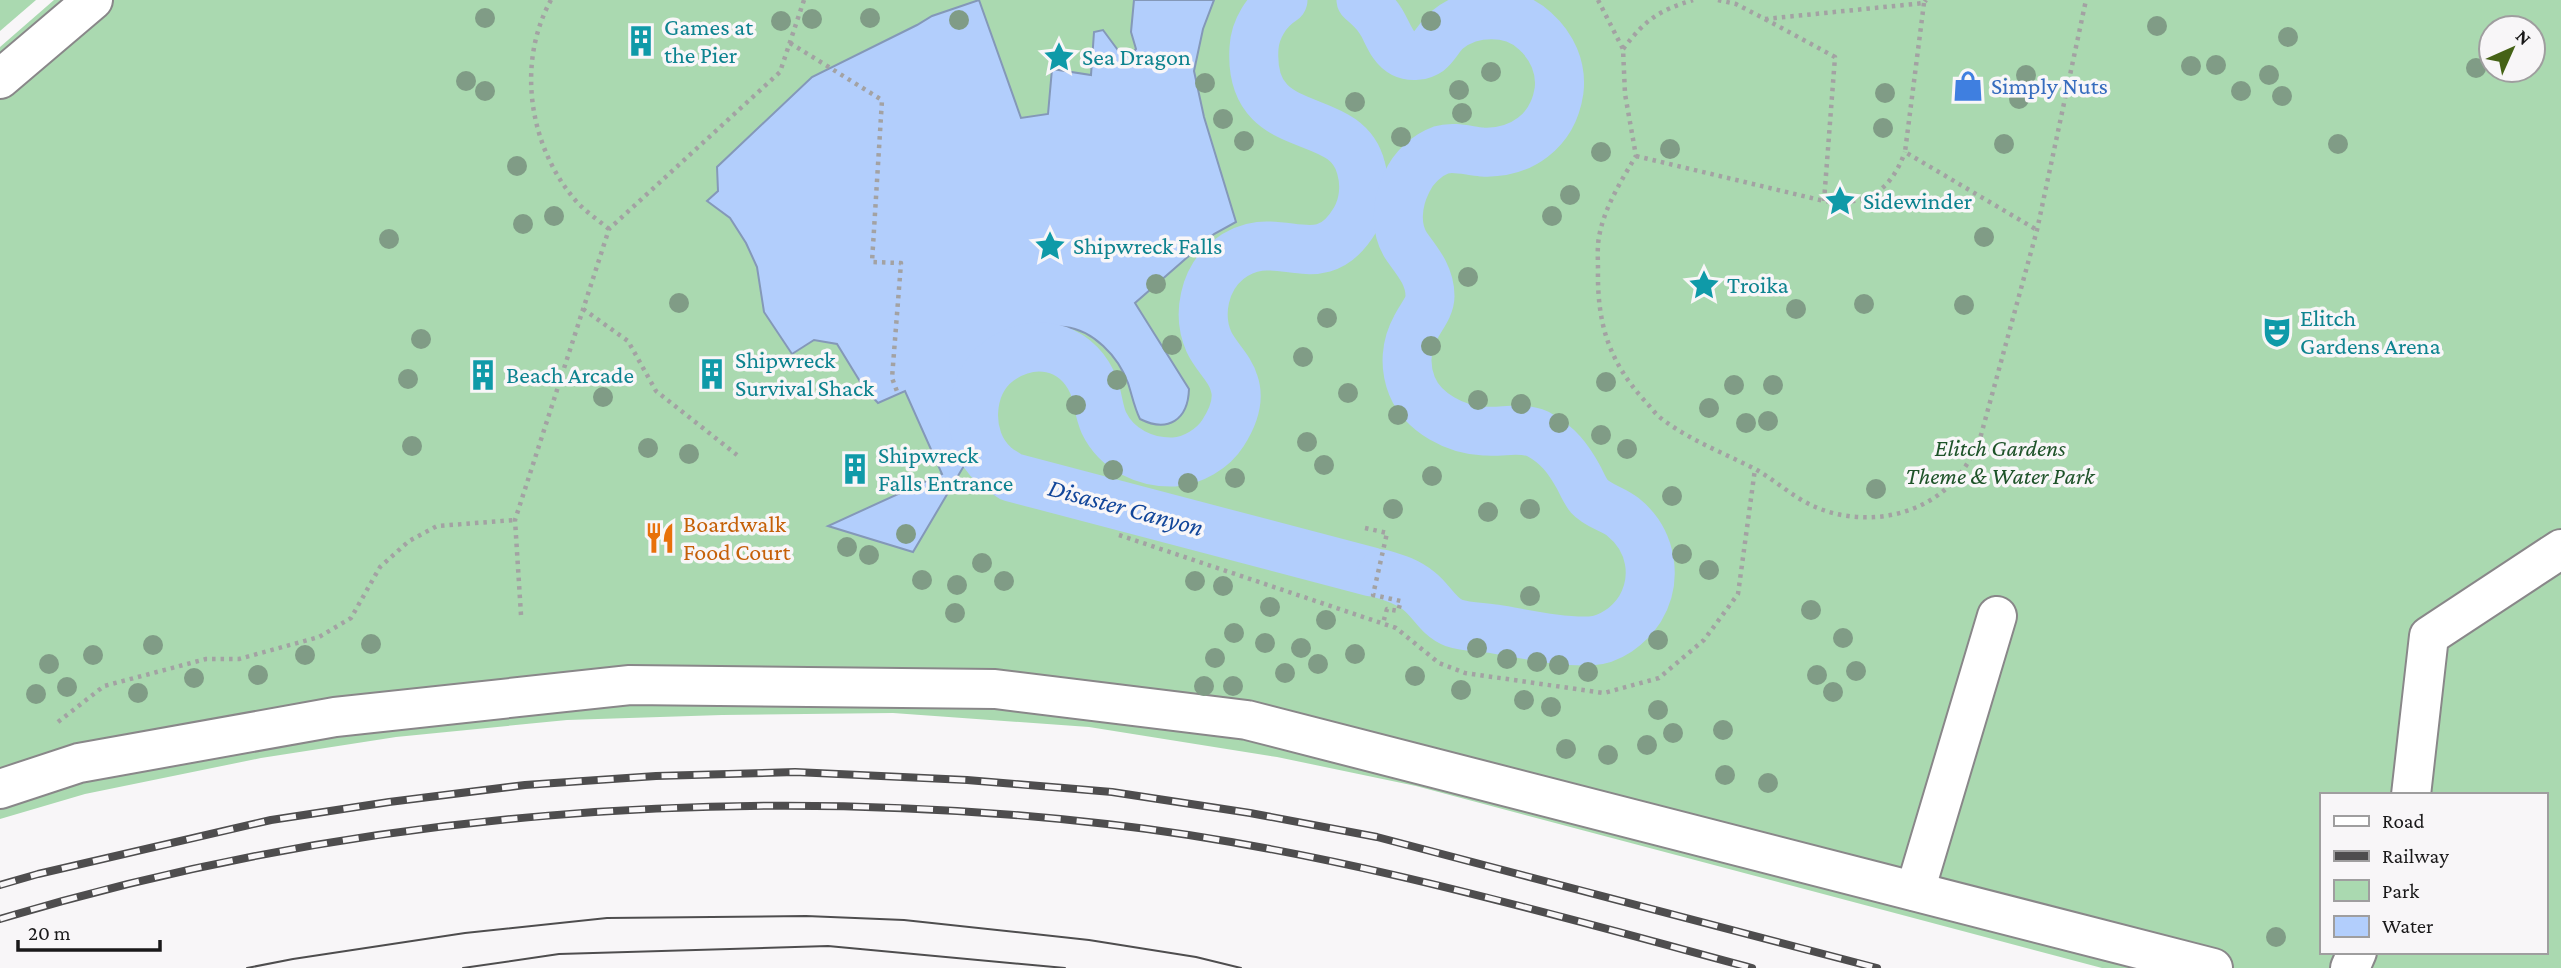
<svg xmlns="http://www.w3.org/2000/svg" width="2561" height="968" font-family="'Crimson Pro',serif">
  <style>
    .green { fill: #aad9b0; fill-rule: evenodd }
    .water { fill: #b2cefc; stroke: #8498b8; stroke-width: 2 }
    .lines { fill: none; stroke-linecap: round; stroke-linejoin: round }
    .canal { stroke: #b2cefc; stroke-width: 49 }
    .minor-casing { stroke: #898789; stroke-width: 42 }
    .path { stroke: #a3a2a3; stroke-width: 4.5; stroke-dasharray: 3.5 5; stroke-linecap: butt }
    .minor { stroke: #fff; stroke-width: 38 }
    .tram { stroke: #4e4d4e; stroke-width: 2 }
    .rail-casing { stroke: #4e4d4e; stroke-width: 8 }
    .rail { stroke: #f8f6f8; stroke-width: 5; stroke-dasharray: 16; stroke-linecap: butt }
    .tree { fill: #809c86 }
    .labels { text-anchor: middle; stroke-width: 7; stroke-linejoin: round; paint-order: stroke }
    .culture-label { font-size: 24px; fill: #0d838f; stroke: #f8f6f8; text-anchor: start }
    .shop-label { font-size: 24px; fill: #366cbe; stroke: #f8f6f8; text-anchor: start }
    .park-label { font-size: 24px; font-style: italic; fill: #1e5329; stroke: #f8f6f8 }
    .food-label { font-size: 24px; fill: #c56008; stroke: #f8f6f8; text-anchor: start }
    .water-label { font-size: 26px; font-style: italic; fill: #12469a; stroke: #f8f6f8 }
  </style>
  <rect width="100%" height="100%" fill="#f8f6f8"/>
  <g class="green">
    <path d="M0,0h36l-36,31z"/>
    <path d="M54,0h2507v968h-459l-686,-182 -139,-29 -188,-30 -196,-14 -171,2 -155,5 -171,17 -135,21 -176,36 -85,25v-772zM2491,28h42v42h-42zM2321,795h224v157h-224z"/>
  </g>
  <path class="water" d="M979,0l42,118 27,-4 4,-45 39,6 3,-43 9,-2 20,27 7,-1 6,-7 -5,-17 3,-32h80l-11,29 -9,42 10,46 32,105 -22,12 -79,69 54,86c-1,31 -21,44 -49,30 -6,-12 -8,-24 -12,-36 -10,-27 -35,-53 -63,-56 -16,-1 -23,3 -33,15 -7,1 -15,2 -22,4 -10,3 -19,10 -26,18 -27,27 -30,61 -16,95l-55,93 -85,-26 114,-52 -37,-83 -27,12 -14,-15 -27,-44 -23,-4 -22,14 -28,-42 -7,-45 -11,-24 -16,-25 -23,-17 11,-10 -1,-24 95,-90 105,-52 15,-9z"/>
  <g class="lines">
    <g class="canal">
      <path d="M1283,0c-16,10 -28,29 -29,48 -6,94 92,58 107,120 5,17 3,37 -6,52 -37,62 -79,1 -127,40 -24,19 -31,55 -19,82 7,15 21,26 25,41 6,17 -2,36 -11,50 -10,16 -31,28 -49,29 -28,1 -57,-12 -70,-39 -6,-13 -6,-29 -12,-41 -18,-38 -60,-45 -93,-21 -32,24 -34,78 -5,104 5,5 12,8 17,12l361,95"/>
      <path d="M1361,0c7,6 14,12 19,20 7,10 11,27 23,33 8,4 19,3 26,-2 7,-6 11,-15 18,-21 24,-20 65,-21 88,1 17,15 27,37 24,60 -6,40 -38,63 -77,61 -13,-1 -28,-6 -41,-2 -14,5 -28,18 -34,32 -10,20 -13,46 0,65 11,15 23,29 23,49 0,11 -9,21 -14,31 -10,18 -12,39 -4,59 11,27 44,44 72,45 18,2 36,-5 54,3 20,11 30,24 41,44 3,6 6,13 10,18 9,10 24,13 34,21 29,23 35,62 17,92 -11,17 -30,31 -50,32 -32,1 -64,-7 -95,-12 -13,-2 -29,-2 -41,-6 -16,-6 -22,-22 -35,-32 -11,-9 -23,-13 -37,-17"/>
    </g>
    <defs>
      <g id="minor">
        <path d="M0,79l93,-79"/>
        <path d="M0,789l79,-26 256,-46 295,-32 365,4 252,31 966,248"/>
        <path d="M2411,795l18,-159 132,-87"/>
        <path d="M1915,891l82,-275"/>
        <path d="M2350,968l7,-16"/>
      </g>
    </defs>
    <use href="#minor" class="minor-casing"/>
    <g class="path">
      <path d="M551,0c-35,63 -22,147 25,201 10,11 22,19 33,28"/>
      <path d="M1598,0l25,49 2,45 11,62c-15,25 -32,52 -37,81 -2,11 -1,22 -1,32 -1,53 10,91 46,131 6,6 11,14 18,19 29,22 62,34 93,50 20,11 38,28 58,37 53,24 122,10 154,-42 6,-9 9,-19 14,-29l56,-205 49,-230"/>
      <path d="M1718,0l18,4 29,15 159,-16 2,-3"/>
      <path d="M1924,3l-19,149 132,78"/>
      <path d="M1765,19l70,38 -11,144"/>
      <path d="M790,43l92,57 -10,162 29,1 -9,115 6,16"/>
      <path d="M1623,49c23,-30 35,-38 70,-49"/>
      <path d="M1636,156l188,45c43,5 66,-9 81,-49"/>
      <path d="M583,309l45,32 28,50 81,64"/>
      <path d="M1365,528l22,5 -14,62 28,6 -3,10 -11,-2 -4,14"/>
      <path d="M1119,535l277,93 43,35 26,10 139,20 55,-15 45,-38 34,-46 17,-125"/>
      <path d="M521,615l-6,-95 94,-291 171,-157 24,-72"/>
      <path d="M58,722l46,-36 102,-27h33l80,-22 32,-19 29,-51 29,-26 28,-15 78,-6"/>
    </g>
    <use href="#minor" class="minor"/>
    <g class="tram">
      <path d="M247,968l46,-9 172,-26 142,-15 199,-2 98,4 185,20 107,17 45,11"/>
      <path d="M463,968l96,-14 269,-8 237,22"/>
    </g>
    <defs>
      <g id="rail">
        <path d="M0,885l38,-11 233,-54 118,-18 136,-17 131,-9 139,-4 172,8 145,12 138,21 127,24 500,131"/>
        <path d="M0,919c354,-107 739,-137 1107,-95 219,25 433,87 645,144"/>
      </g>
    </defs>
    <use href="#rail" class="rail-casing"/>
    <use href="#rail" class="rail"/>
  </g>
  <g class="tree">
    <circle cx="485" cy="18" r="10"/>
    <circle cx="870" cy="18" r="10"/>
    <circle cx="812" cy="19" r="10"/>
    <circle cx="959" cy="20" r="10"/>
    <circle cx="781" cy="21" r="10"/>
    <circle cx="1431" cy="21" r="10"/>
    <circle cx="2157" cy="26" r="10"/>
    <circle cx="2288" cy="37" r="10"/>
    <circle cx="2216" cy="65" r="10"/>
    <circle cx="2191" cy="66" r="10"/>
    <circle cx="2476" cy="68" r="10"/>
    <circle cx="1491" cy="72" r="10"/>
    <circle cx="2026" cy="75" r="10"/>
    <circle cx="2269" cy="75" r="10"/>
    <circle cx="466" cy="81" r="10"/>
    <circle cx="1205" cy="83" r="10"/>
    <circle cx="1459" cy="90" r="10"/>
    <circle cx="485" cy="91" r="10"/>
    <circle cx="2241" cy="91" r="10"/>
    <circle cx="1885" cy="93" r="10"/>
    <circle cx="2282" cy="96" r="10"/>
    <circle cx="2019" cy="99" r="10"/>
    <circle cx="1355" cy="102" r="10"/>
    <circle cx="1462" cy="113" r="10"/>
    <circle cx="1223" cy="119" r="10"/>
    <circle cx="1883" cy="128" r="10"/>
    <circle cx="1401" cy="137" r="10"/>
    <circle cx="1244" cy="141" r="10"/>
    <circle cx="2004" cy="144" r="10"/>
    <circle cx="2338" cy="144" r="10"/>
    <circle cx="1670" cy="149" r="10"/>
    <circle cx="1601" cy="152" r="10"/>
    <circle cx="517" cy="166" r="10"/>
    <circle cx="1570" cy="195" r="10"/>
    <circle cx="554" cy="216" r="10"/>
    <circle cx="1552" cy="216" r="10"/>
    <circle cx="523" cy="224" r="10"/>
    <circle cx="1984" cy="237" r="10"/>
    <circle cx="389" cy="239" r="10"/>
    <circle cx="1468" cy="277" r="10"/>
    <circle cx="1156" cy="284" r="10"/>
    <circle cx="679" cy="303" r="10"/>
    <circle cx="1864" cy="304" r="10"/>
    <circle cx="1964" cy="305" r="10"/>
    <circle cx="1796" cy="309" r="10"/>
    <circle cx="1327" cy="318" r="10"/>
    <circle cx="421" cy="339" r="10"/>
    <circle cx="1172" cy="345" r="10"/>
    <circle cx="1431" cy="346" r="10"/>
    <circle cx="1303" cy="357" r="10"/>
    <circle cx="408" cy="379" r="10"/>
    <circle cx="1117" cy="380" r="10"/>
    <circle cx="1606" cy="382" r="10"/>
    <circle cx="1734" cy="385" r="10"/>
    <circle cx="1773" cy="385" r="10"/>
    <circle cx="1348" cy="393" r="10"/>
    <circle cx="603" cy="397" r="10"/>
    <circle cx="1478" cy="400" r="10"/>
    <circle cx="1521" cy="404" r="10"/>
    <circle cx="1076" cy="405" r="10"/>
    <circle cx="1709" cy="408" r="10"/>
    <circle cx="1398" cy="415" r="10"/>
    <circle cx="1768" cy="421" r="10"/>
    <circle cx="1559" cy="423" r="10"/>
    <circle cx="1746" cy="423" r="10"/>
    <circle cx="1601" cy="435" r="10"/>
    <circle cx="1307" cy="442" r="10"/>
    <circle cx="412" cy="446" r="10"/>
    <circle cx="648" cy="448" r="10"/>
    <circle cx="1627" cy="449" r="10"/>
    <circle cx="689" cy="454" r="10"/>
    <circle cx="1324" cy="465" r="10"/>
    <circle cx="1113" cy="470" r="10"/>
    <circle cx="1432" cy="476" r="10"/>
    <circle cx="1235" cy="478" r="10"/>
    <circle cx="1188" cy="483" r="10"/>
    <circle cx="1876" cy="489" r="10"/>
    <circle cx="1672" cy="496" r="10"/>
    <circle cx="1393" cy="509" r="10"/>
    <circle cx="1530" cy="509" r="10"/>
    <circle cx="1488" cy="512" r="10"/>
    <circle cx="906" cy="534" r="10"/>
    <circle cx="847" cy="547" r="10"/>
    <circle cx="1682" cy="554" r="10"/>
    <circle cx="869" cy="555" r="10"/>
    <circle cx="982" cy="563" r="10"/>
    <circle cx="1709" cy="570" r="10"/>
    <circle cx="922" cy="580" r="10"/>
    <circle cx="1004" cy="581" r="10"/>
    <circle cx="1195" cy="581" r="10"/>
    <circle cx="957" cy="585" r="10"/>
    <circle cx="1223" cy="586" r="10"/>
    <circle cx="1530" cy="596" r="10"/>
    <circle cx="1270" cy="607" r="10"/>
    <circle cx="1811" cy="610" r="10"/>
    <circle cx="955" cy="613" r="10"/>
    <circle cx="1326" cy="620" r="10"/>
    <circle cx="1234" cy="633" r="10"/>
    <circle cx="1843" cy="638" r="10"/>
    <circle cx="1658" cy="640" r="10"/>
    <circle cx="1265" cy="643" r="10"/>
    <circle cx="371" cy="644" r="10"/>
    <circle cx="153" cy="645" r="10"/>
    <circle cx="1301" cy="648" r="10"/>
    <circle cx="1477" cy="648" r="10"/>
    <circle cx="1355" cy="654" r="10"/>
    <circle cx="93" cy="655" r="10"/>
    <circle cx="305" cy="655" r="10"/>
    <circle cx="1215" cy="658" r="10"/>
    <circle cx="1507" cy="659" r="10"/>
    <circle cx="1537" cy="662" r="10"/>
    <circle cx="49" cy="664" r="10"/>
    <circle cx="1318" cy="664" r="10"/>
    <circle cx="1559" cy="665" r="10"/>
    <circle cx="1856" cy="671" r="10"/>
    <circle cx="1588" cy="672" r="10"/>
    <circle cx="1285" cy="673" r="10"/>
    <circle cx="258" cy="675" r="10"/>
    <circle cx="1817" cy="675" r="10"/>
    <circle cx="1415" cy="676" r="10"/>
    <circle cx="194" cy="678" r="10"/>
    <circle cx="1204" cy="686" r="10"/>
    <circle cx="1233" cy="686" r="10"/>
    <circle cx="67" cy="687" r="10"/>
    <circle cx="1461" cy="690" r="10"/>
    <circle cx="1833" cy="692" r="10"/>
    <circle cx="138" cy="693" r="10"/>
    <circle cx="36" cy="694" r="10"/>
    <circle cx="1524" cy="700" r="10"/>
    <circle cx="1551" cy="707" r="10"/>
    <circle cx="1658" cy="710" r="10"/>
    <circle cx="1723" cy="730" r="10"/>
    <circle cx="1673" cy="733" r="10"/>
    <circle cx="1647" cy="745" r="10"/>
    <circle cx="1566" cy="749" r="10"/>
    <circle cx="1608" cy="755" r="10"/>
    <circle cx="1725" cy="775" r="10"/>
    <circle cx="1768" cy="783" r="10"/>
    <circle cx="2276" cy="937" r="10"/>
  </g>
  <defs>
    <symbol id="building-bare" viewBox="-9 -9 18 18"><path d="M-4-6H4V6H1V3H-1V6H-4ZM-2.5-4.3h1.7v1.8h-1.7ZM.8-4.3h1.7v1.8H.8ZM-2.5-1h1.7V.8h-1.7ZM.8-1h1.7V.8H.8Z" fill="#0f9aa8" stroke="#f8f6f8" stroke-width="2.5" paint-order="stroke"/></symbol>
    <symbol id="sight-bare" viewBox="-9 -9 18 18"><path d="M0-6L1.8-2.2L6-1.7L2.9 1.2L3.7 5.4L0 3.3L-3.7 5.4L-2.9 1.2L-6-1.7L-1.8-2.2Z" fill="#0f9aa8" stroke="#f8f6f8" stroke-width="2.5" paint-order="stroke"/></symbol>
    <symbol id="shop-bare" viewBox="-9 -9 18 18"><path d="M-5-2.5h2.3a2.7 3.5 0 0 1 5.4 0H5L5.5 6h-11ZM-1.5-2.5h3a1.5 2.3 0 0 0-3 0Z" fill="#3f7fe0" stroke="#f8f6f8" stroke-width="2.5" paint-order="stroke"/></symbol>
    <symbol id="theatre-bare" viewBox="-9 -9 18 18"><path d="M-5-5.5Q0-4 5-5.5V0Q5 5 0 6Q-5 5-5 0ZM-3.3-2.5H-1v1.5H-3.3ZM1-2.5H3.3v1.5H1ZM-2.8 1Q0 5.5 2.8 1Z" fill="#0f9aa8" stroke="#f8f6f8" stroke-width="2.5" paint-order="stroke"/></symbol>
    <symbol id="restaurant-bare" viewBox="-9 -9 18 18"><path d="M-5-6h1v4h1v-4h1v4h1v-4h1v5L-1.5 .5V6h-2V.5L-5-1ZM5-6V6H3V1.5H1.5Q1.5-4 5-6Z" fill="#e8710a" stroke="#f8f6f8" stroke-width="2.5" paint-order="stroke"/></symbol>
  </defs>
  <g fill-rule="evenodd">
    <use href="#building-bare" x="619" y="19" width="44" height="44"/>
    <use href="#sight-bare" x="1037" y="35" width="44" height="44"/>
    <use href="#shop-bare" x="1946" y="64" width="44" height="44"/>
    <use href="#sight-bare" x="1818" y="179" width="44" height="44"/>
    <use href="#sight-bare" x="1028" y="224" width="44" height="44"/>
    <use href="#sight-bare" x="1682" y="263" width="44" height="44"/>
    <use href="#theatre-bare" x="2255" y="310" width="44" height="44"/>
    <use href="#building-bare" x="690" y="352" width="44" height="44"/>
    <use href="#building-bare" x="461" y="353" width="44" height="44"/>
    <use href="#building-bare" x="833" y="447" width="44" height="44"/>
    <use href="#restaurant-bare" x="638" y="516" width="44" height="44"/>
  </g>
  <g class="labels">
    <g class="culture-label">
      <text x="664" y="35">Games at<tspan x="664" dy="28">the Pier</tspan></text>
      <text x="1082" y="65">Sea Dragon</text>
      <text x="1863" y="209">Sidewinder</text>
      <text x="1073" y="254">Shipwreck Falls</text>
      <text x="1727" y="293">Troika</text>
      <text x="2300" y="326">Elitch<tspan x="2300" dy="28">Gardens Arena</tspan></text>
      <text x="735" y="368">Shipwreck<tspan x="735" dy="28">Survival Shack</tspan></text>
      <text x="506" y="383">Beach Arcade</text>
      <text x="878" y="463">Shipwreck<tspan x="878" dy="28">Falls Entrance</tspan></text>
    </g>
    <g class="shop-label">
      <text x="1991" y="94">Simply Nuts</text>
    </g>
    <g class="park-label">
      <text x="2000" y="456">Elitch Gardens<tspan x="2000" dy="28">Theme &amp; Water Park</tspan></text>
    </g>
    <g class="food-label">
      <text x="683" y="532">Boardwalk<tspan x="683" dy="28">Food Court</tspan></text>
    </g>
    <g class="water-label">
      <text transform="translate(1126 507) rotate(15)" y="9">Disaster Canyon</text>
    </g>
  </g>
  <rect x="2320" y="793" width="228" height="161" fill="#f8f6f8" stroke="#9f9e9f" stroke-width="2"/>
  <rect x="2334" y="816" width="35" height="10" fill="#ffffff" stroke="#9f9e9f" stroke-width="2"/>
  <text x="2382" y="828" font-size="21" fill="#1a191a">Road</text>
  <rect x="2334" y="851" width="35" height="10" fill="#4e4d4e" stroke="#9f9e9f" stroke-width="2"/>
  <text x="2382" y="863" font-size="21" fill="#1a191a">Railway</text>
  <rect x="2334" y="880" width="35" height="21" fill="#aad9b0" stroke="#9f9e9f" stroke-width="2"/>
  <text x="2382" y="898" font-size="21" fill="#1a191a">Park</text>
  <rect x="2334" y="916" width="35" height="21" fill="#b2cefc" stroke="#9f9e9f" stroke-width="2"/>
  <text x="2382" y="933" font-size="21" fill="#1a191a">Water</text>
  <g transform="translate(2512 49) rotate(45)"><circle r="33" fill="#f8f6f8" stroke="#9f9e9f" stroke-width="2"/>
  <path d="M0-5L12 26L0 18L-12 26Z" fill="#456216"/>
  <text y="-10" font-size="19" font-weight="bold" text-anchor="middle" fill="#1a191a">N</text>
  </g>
  <path d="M18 940v10h142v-10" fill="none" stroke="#1a191a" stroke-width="3.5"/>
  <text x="28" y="940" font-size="21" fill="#1a191a" stroke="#f8f6f8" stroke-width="5" paint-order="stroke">20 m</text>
</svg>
